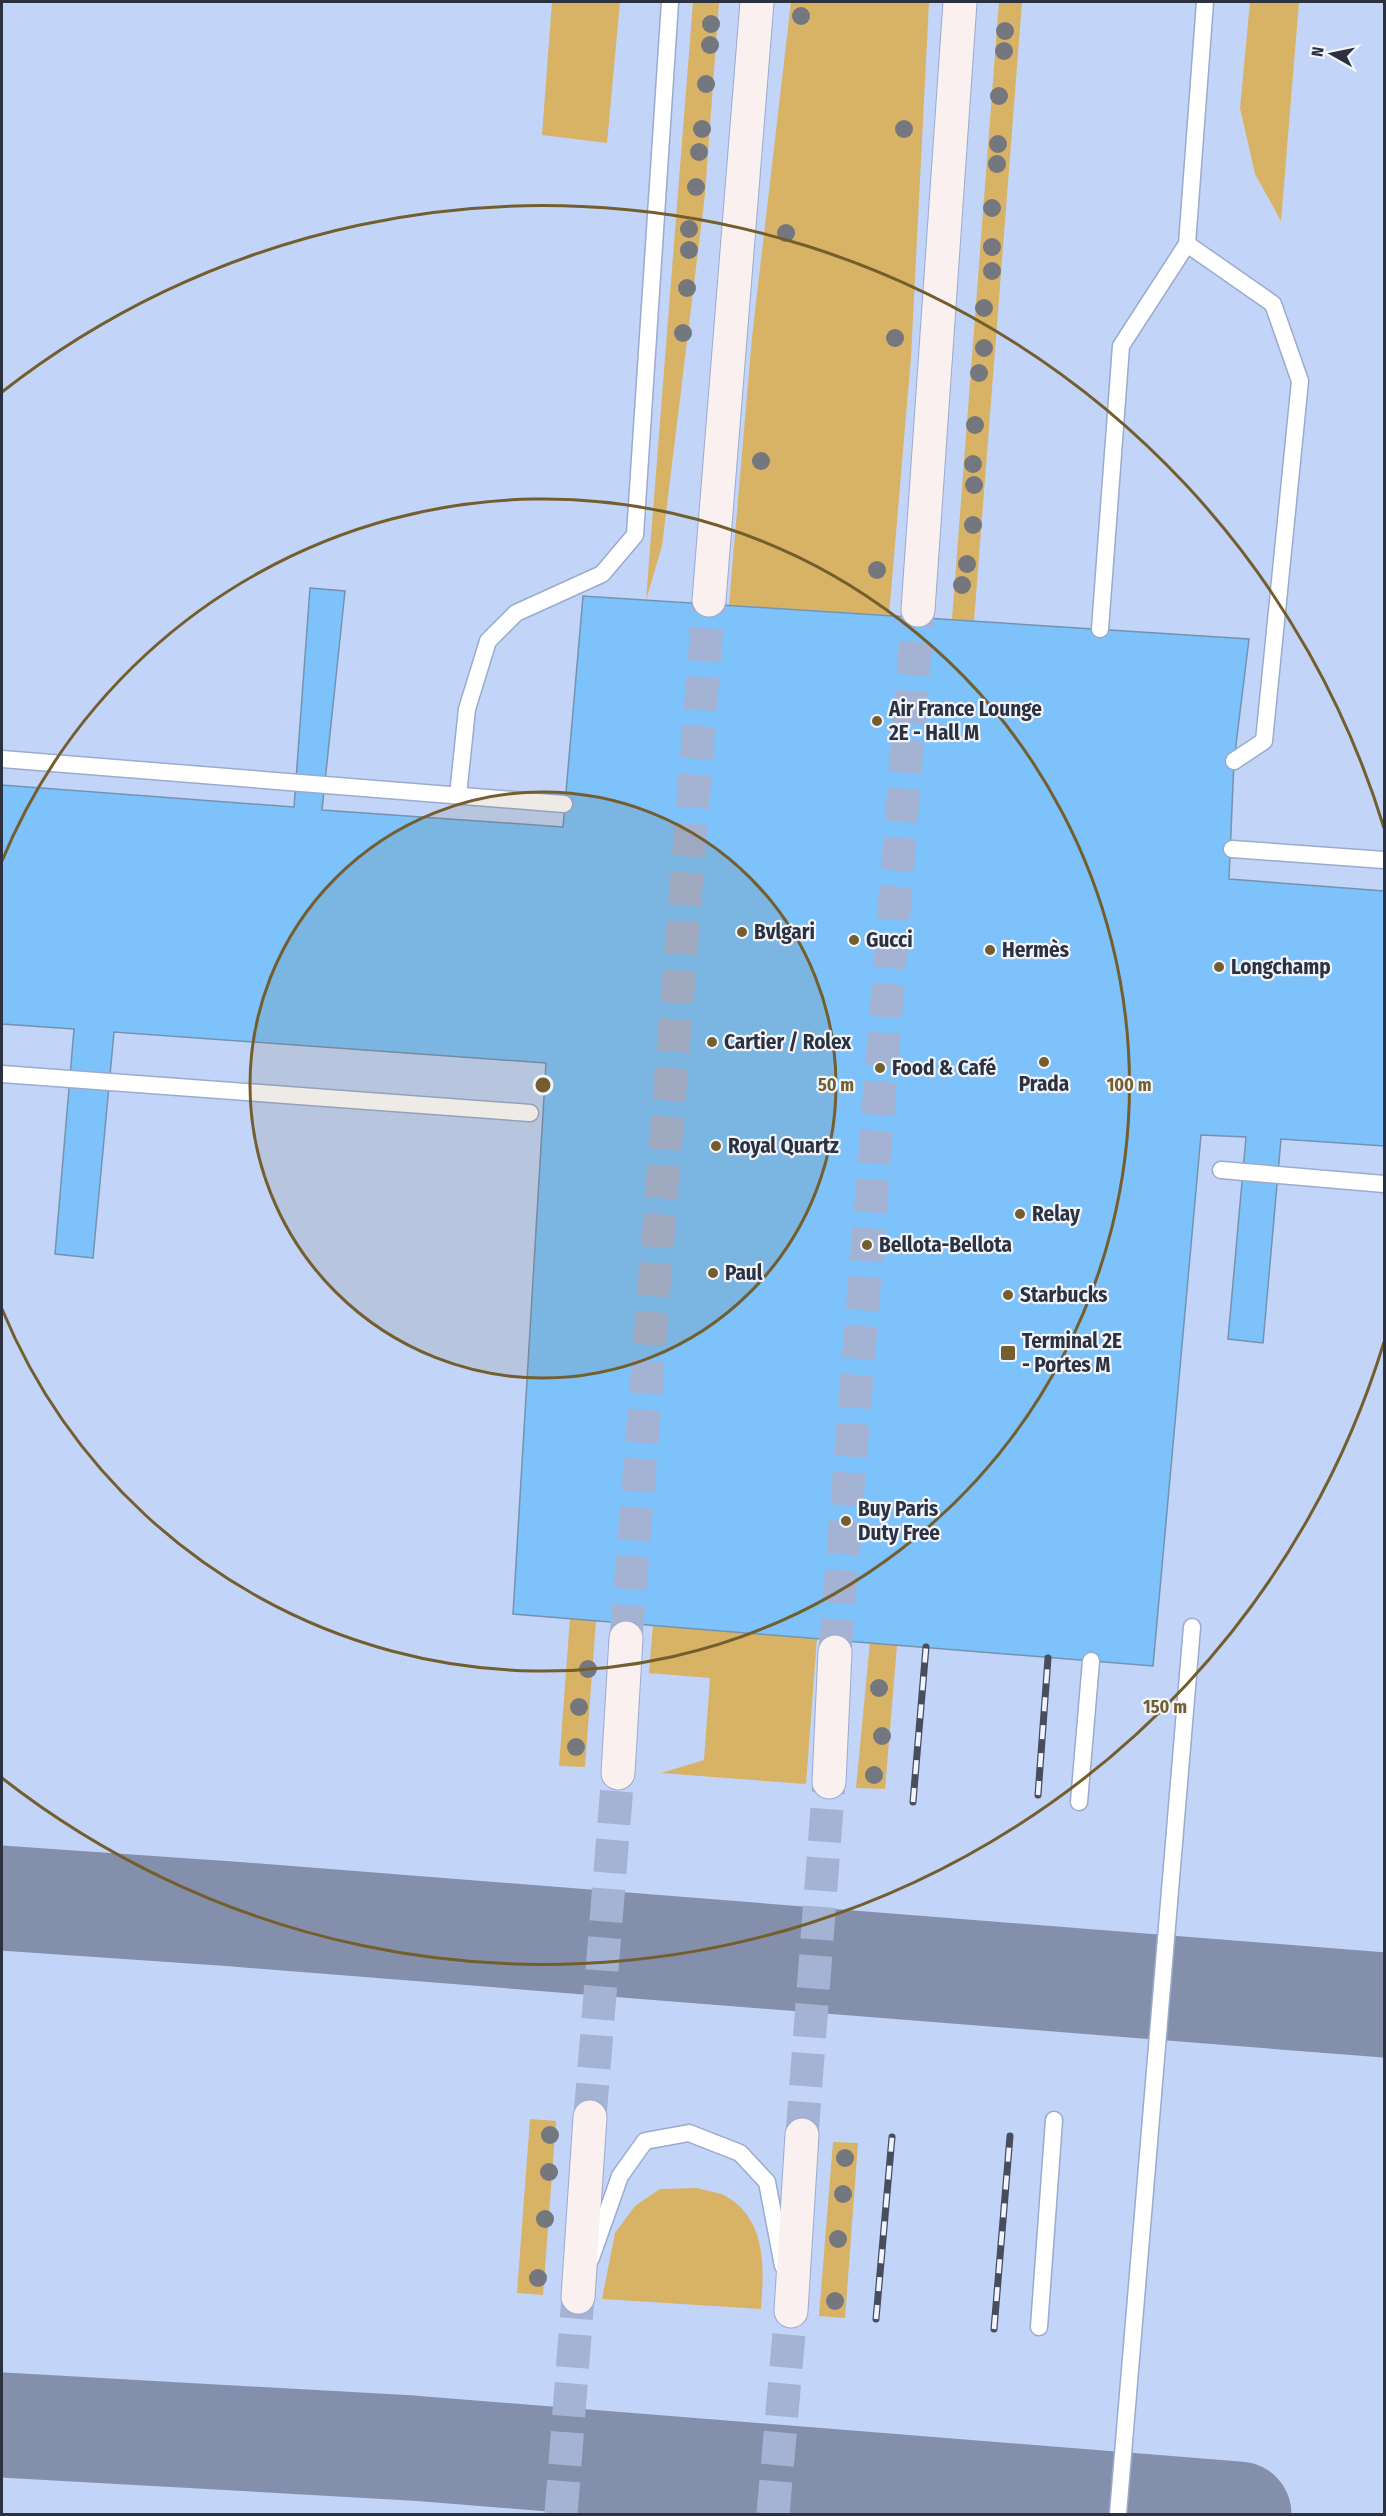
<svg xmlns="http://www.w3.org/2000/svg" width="1386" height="2516" font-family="'Fira Sans Condensed',sans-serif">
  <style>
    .green { fill: #d8b365 }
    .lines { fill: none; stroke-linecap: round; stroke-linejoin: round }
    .taxiway { stroke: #8490ab; stroke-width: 105 }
    .building { fill: #7dc2fa; stroke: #7493ae; stroke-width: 1.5 }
    .secondary-tunnel { stroke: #a4b3d3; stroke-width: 33; stroke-dasharray: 33 16; stroke-linecap: butt }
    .service-casing { stroke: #9aabce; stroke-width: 19 }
    .secondary-casing { stroke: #9aabce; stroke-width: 35 }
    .service { stroke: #fff; stroke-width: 16 }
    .secondary { stroke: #f9f0ef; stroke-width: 33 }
    .rail-casing { stroke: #454d5e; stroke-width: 7 }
    .rail { stroke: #f1f4fc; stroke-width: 4.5; stroke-dasharray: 14; stroke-linecap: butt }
    .tree { fill: #74777d }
    .ring { fill: none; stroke: #745e2e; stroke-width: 3 }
    .poi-dot { fill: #745e2e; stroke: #f1f4fc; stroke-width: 2 }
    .labels { text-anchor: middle; stroke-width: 4.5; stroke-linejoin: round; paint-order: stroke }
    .poi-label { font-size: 21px; font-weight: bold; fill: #2b313f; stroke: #f1f4fc; text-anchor: start }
    .centre { fill: #745e2e; stroke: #f1f4fc; stroke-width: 3 }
    .ring-label { font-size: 18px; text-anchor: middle; font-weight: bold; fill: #745e2e; stroke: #f1f4fc; stroke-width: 4.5; stroke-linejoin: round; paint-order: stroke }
  </style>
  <rect width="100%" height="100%" fill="#c2d4f8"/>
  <g class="green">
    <path d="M552,2h68l-13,141 -65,-8z"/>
    <path d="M693,2h26l-14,192 -43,352 -16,54z"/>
    <path d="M791,2h138l-18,355 -22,258 -160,-10 23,-268z"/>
    <path d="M999,2h23l-48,619 -22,-2z"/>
    <path d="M1250,2h49l-18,219 -26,-47 -15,-66z"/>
    <path d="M570,1618l26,2 -11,147 -26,-1z"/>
    <path d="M653,1624l164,13 -11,147 -145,-11 43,-13 6,-82 -61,-5z"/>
    <path d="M870,1642l27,3 -12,144 -29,-1z"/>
    <path d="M530,2119l26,2 -13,174 -26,-2z"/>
    <path d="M833,2142l25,1 -13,175 -26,-2z"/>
    <path d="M697,2188c9,3 24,4 32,10 38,25 35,71 32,111l-159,-10 13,-66 20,-27 25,-17z"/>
  </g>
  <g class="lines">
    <g class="taxiway">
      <path d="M2,1898l231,16 1151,91"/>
      <path d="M2,2425l410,23 827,66"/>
    </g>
  </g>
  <path class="building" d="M310,588l35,3 -23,219 241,17 20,-231 666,43 -15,122 -5,118 155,12v255l-103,-7 -18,204 -35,-4 18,-202 -45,-2 -48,531 -640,-52 33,-551 -432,-31 -21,226 -38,-4 19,-225 -72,-5v-239l292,22z"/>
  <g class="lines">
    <g class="secondary-tunnel">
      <path d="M626,1638l83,-1038"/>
      <path d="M835,1652l83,-1042"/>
      <path d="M590,2117l28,-344"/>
      <path d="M802,2135l27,-353"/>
      <path d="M561,2514l17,-217"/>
      <path d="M773,2514l18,-203"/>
    </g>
    <defs>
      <g id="service">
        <path d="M1187,244l86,60 27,77 -36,360 -30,20"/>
        <path d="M1100,629l21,-283 66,-102 18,-242"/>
        <path d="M2,759l562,45"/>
        <path d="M458,795l9,-86 21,-68 28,-28 86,-39 33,-39 35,-533"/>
        <path d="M1232,849l152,11"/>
        <path d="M2,1074l528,39"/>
        <path d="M1221,1170l163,14"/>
        <path d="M1079,1802l12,-141"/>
        <path d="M591,2258l29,-82 25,-35 44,-8 51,20 27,29 16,84"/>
        <path d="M1039,2327l15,-207"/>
        <path d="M1118,2514l74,-887"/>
      </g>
      <g id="secondary">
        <path d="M709,600l48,-598"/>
        <path d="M918,610l42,-608"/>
        <path d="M618,1773l8,-135"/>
        <path d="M829,1782l6,-130"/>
        <path d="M578,2297l12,-180"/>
        <path d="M791,2311l11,-176"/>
      </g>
    </defs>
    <use href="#service" class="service-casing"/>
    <use href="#secondary" class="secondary-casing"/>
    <use href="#service" class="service"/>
    <use href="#secondary" class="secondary"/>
    <defs>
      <g id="rail">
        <path d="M1038,1795l10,-137"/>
        <path d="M913,1802l13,-155"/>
        <path d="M876,2319l16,-182"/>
        <path d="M994,2329l16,-193"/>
      </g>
    </defs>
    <use href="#rail" class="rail-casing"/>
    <use href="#rail" class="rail"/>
  </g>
  <g class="tree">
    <circle cx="801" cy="16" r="9"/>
    <circle cx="711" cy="24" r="9"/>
    <circle cx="1005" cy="31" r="9"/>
    <circle cx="710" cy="45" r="9"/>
    <circle cx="1004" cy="51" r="9"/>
    <circle cx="706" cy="84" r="9"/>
    <circle cx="999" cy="96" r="9"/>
    <circle cx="702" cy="129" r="9"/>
    <circle cx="904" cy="129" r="9"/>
    <circle cx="998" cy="144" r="9"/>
    <circle cx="699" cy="152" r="9"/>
    <circle cx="997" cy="164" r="9"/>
    <circle cx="696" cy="187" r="9"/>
    <circle cx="992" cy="208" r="9"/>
    <circle cx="689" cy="229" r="9"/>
    <circle cx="786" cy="233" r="9"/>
    <circle cx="992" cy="247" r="9"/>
    <circle cx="689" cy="250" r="9"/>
    <circle cx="992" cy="271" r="9"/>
    <circle cx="687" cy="288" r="9"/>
    <circle cx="984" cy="308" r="9"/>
    <circle cx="683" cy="333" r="9"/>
    <circle cx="895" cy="338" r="9"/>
    <circle cx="984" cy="348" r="9"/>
    <circle cx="979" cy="373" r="9"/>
    <circle cx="975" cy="425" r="9"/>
    <circle cx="761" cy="461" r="9"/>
    <circle cx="973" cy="464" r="9"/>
    <circle cx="974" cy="485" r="9"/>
    <circle cx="973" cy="525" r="9"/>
    <circle cx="967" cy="564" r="9"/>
    <circle cx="877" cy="570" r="9"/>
    <circle cx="962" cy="585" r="9"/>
    <circle cx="588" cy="1669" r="9"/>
    <circle cx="879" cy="1688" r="9"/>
    <circle cx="579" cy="1707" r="9"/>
    <circle cx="882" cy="1736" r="9"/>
    <circle cx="576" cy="1747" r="9"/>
    <circle cx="874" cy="1775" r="9"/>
    <circle cx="550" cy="2135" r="9"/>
    <circle cx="845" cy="2158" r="9"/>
    <circle cx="549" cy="2172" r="9"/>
    <circle cx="843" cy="2194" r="9"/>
    <circle cx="545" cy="2219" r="9"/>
    <circle cx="838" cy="2239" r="9"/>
    <circle cx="538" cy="2278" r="9"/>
    <circle cx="835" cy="2301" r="9"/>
  </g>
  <circle cx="543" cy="1085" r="293" fill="#745e2e" fill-opacity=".12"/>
  <g class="ring">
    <circle cx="543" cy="1085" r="293"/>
    <path d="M2 861A586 586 0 1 1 2 1309"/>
    <path d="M1384 1342A879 879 0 0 1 2 1778M2 392A879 879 0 0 1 1384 828"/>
  </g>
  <g class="poi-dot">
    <circle cx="877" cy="721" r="6"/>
    <circle cx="742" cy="932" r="6"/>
    <circle cx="854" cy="940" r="6"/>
    <circle cx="990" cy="950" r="6"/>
    <circle cx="1219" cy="967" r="6"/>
    <circle cx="712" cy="1042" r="6"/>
    <circle cx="1044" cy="1062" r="6"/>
    <circle cx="880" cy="1068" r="6"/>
    <circle cx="716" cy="1146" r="6"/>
    <circle cx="1020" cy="1214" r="6"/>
    <circle cx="867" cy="1245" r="6"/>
    <circle cx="713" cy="1273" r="6"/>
    <circle cx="1008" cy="1295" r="6"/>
    <rect x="1000" y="1345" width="16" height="16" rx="3"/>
    <circle cx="846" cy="1521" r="6"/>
  </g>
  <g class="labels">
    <g class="poi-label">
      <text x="889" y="716">Air France Lounge<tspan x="889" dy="24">2E - Hall M</tspan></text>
      <text x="754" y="939">Bvlgari</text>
      <text x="866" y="947">Gucci</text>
      <text x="1002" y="957">Hermès</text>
      <text x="1231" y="974">Longchamp</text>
      <text x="724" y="1049">Cartier / Rolex</text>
      <text x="892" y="1075">Food &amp; Café</text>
      <text x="1044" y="1091" text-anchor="middle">Prada</text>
      <text x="728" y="1153">Royal Quartz</text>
      <text x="1032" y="1221">Relay</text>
      <text x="879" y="1252">Bellota-Bellota</text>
      <text x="725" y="1280">Paul</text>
      <text x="1020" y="1302">Starbucks</text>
      <text x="1022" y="1348">Terminal 2E<tspan x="1022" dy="24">- Portes M</tspan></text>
      <text x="858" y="1516">Buy Paris<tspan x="858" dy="24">Duty Free</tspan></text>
    </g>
  </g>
  <circle cx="543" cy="1085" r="9" class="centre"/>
  <g class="ring-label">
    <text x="836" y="1091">50 m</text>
    <text x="1129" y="1091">100 m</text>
    <text x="1165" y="1713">150 m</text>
  </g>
  <rect width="1386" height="2516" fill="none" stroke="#2b313f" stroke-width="6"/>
  <g transform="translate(1332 54) rotate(279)" stroke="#f1f4fc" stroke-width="4.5" paint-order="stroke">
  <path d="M0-4.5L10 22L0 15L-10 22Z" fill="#2b313f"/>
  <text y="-9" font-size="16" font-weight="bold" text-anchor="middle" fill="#2b313f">N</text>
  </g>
</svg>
